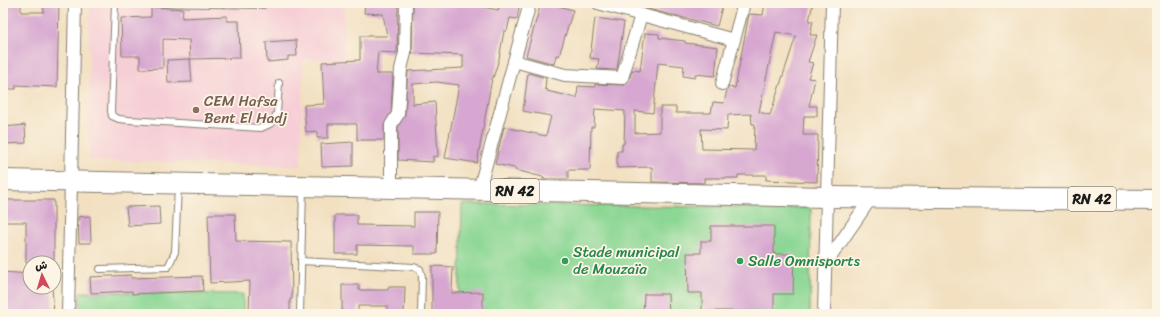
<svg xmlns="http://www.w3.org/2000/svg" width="1160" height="317" font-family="Sriracha,'Playpen Sans Arabic',sans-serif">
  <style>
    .built { fill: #f6cfd6 }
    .green { fill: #8cd794; stroke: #547a58 }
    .building { fill: #d7a7d1; fill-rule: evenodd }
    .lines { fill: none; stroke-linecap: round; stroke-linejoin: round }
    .lane-casing { stroke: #877e6e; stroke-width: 8 }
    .street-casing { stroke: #877e6e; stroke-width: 14 }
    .primary-casing { stroke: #877e6e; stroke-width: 22 }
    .lane { stroke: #fff; stroke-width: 6 }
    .street { stroke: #fff; stroke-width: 12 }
    .primary { stroke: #fff; stroke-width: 20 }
    .education-dot { fill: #8d6e63; stroke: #fcf5e5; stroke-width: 1.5 }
    .leisure-dot { fill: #2e9e5b; stroke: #fcf5e5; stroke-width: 1.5 }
    .labels { text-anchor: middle; stroke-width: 3.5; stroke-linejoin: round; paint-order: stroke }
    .shield { fill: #fcf5e5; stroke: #5f5d58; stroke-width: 1 }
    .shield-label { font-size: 14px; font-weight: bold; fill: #1c1c1c }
    .education-label { font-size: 15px; fill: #785e54; stroke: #fcf5e5; text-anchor: start }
    .leisure-label { font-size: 15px; fill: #27864d; stroke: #fcf5e5; text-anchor: start }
  </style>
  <rect width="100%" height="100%" fill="#fcf5e5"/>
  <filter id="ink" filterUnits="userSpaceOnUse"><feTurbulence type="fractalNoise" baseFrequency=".025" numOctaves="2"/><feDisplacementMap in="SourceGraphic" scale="8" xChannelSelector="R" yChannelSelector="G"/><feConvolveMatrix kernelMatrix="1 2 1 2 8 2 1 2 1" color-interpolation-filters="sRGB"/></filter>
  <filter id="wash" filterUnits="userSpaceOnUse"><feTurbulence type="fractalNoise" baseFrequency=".012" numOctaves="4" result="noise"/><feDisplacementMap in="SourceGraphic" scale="16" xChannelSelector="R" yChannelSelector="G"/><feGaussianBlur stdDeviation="0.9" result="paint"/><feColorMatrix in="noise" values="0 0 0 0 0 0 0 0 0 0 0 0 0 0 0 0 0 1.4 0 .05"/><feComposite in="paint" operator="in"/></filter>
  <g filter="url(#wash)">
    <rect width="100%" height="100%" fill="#f2e0c1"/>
    <path class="built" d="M89,3h256l-1,57 -41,-1 -2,107 -212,-6z"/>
    <g class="green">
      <path d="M462,204l349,4 -1,106h-351z"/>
      <path d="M80,292l163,2v20h-163z"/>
    </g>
    <g id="blocks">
      <g class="building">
        <path d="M3,3h18v9h23l-1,-9h16l-2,84 -41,-2v4h-13z"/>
        <path d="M365,3h33l-1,50 -19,-1 -2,22h17l-2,38 -7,13v15h-27v-16h-29v14h-11v-7l-11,1 -2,-27 20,-1 -2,-42 38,-2v-24h27l-4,-22 -19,-1z"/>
        <path d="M413,3h66l-1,3 20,4 2,-7h20l-3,16 -7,-1 -3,13h-3l-5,28 -6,19h-1l-15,85 -32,-5 14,-73 -22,-3 -24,2v20l22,-2 3,55 -5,-1v6l-35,-2v-33l7,-13 3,-43 55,-3v-13l-51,-2z"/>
        <path d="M541,3h7l25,7 -14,46 -3,-1 -2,9 -28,-8z"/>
        <path d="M644,3h63l15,4 -5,19 -73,-18z"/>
        <path d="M765,3h48l-4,18h4l-3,14h7l-9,27 5,1 -5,15 7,1 -6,27h8v10h-13l-1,19h15l-1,47 -51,-2v-5h-28v3h-34v5l-52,-1v-15l-35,1v-17h5v-7h2l1,-33 -30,-2 -1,18h-3l-1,43h-22v9h-25v-2l-28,-7v-2l-20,-4 9,-37 42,9 5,-20 -28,-5 5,-38 18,5 -1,11 3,1 -1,1 30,7 1,-12 17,1v-3l30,1 4,-5 3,-10 8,1 5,-38 14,1v4l26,3v2l33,4 -3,29 -20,-2v4l-12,-2 1,-10 -26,-3 -5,50 -18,-2v22l25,-1v-25h16v6h35l2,-11 11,1 3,-13 2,-3 6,1 14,-74 14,1zM776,32l20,4 -26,79 -11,-3zM751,114l1,10h3l-1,26 -52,-1 -1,-20 26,1 1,-15z"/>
        <path d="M151,7l32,2 -1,9 45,-2v5h12l1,37 -50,1 2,23 -24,1 -1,-23 23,-1 -1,-19 -26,-1v29l-23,1v-13h-18l-1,-38 30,-1z"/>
        <path d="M595,18l29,4 -7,48 -20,-1 2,-10 -9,-1z"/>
        <path d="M296,40l1,16h-9v4l-21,2 -1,-20z"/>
        <path d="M25,125l1,18 -23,1v-17z"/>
        <path d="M353,142v24l-31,1 -1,-23z"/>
        <path d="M4,200h50v63h-28v-41h-22z"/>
        <path d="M159,206l1,18 -32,2 -2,-19z"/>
        <path d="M414,212h24l-1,42h-23v-8l-57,-1v9h-22v-39h22v10l57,1z"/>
        <path d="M208,214h27l1,27 55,1 1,57h-2v15h-41l1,-33 -40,2z"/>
        <path d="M90,216l1,27h-12l-1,-26z"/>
        <path d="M711,226h63v28h20l-1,40h-19v17h-72v-18h-14l-1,-40h14v-12h10z"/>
        <path d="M432,266l21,1 -1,26 31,-1v22h-51z"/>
        <path d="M3,272l27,2v13h22l2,27h-51z"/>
        <path d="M131,275v3l71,-2 1,15 -71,3v-3l-41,2 -1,-16z"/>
        <path d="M342,285h17v5h29v-3h17l-1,27h-17v-8h-29v8h-16z"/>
        <path d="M644,294h24l1,20h-26z"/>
      </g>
    </g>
  </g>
  <g filter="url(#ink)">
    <use href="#blocks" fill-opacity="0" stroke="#877e6e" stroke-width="1"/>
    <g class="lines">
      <defs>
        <g id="lane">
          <path d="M115,3l-4,108 1,5 7,3 10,1 132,8 11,-5 5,-10 2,-30"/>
          <path d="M164,3l99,2"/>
          <path d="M301,261l113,6 6,2 2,8 -1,37"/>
          <path d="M100,269l68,-2 7,-15 3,-66"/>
          <path d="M300,314l3,-126"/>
        </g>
        <g id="street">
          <path d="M598,3l136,37"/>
          <path d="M514,61l51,14 57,3 19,-63"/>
          <path d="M722,84l22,-81"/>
          <path d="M391,188v-63l7,-11 3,-45 4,-16 1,-50"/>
          <path d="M479,190l51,-187"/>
          <path d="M825,265l46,-67"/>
          <path d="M68,314l7,-311"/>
          <path d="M824,314l8,-311"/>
        </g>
        <path id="primary" d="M3,180l823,17 331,3"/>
      </defs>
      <use href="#lane" class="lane-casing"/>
      <use href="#street" class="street-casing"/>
      <use href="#primary" class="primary-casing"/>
      <use href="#lane" class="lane"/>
      <use href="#street" class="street"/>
      <use href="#primary" class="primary"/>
    </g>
  </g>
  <circle class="education-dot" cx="196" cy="110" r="4"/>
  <g class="leisure-dot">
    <circle cx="565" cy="261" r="4"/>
    <circle cx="740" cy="261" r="4"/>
  </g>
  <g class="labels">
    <g class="shield">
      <rect x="491" y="179" width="48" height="24" rx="3"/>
      <rect x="1068" y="187" width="48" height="24" rx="3"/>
    </g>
    <g class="shield-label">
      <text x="515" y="196">RN 42</text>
      <text x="1092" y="204">RN 42</text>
    </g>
    <g class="education-label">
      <text x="204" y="106">CEM Hafsa<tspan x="204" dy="17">Bent El Hadj</tspan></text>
    </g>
    <g class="leisure-label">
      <text x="573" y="257">Stade municipal<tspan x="573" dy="17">de Mouzaïa</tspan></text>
      <text x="748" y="266">Salle Omnisports</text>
    </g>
  </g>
  <rect width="1160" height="317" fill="none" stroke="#fcf5e5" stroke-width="16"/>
  <g transform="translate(42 275) rotate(355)"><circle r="19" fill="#fcf5e5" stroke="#a29e95"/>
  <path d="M0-3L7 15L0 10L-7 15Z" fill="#d1495b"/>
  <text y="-6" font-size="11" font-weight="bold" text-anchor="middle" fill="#1c1c1c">ش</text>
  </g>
</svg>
